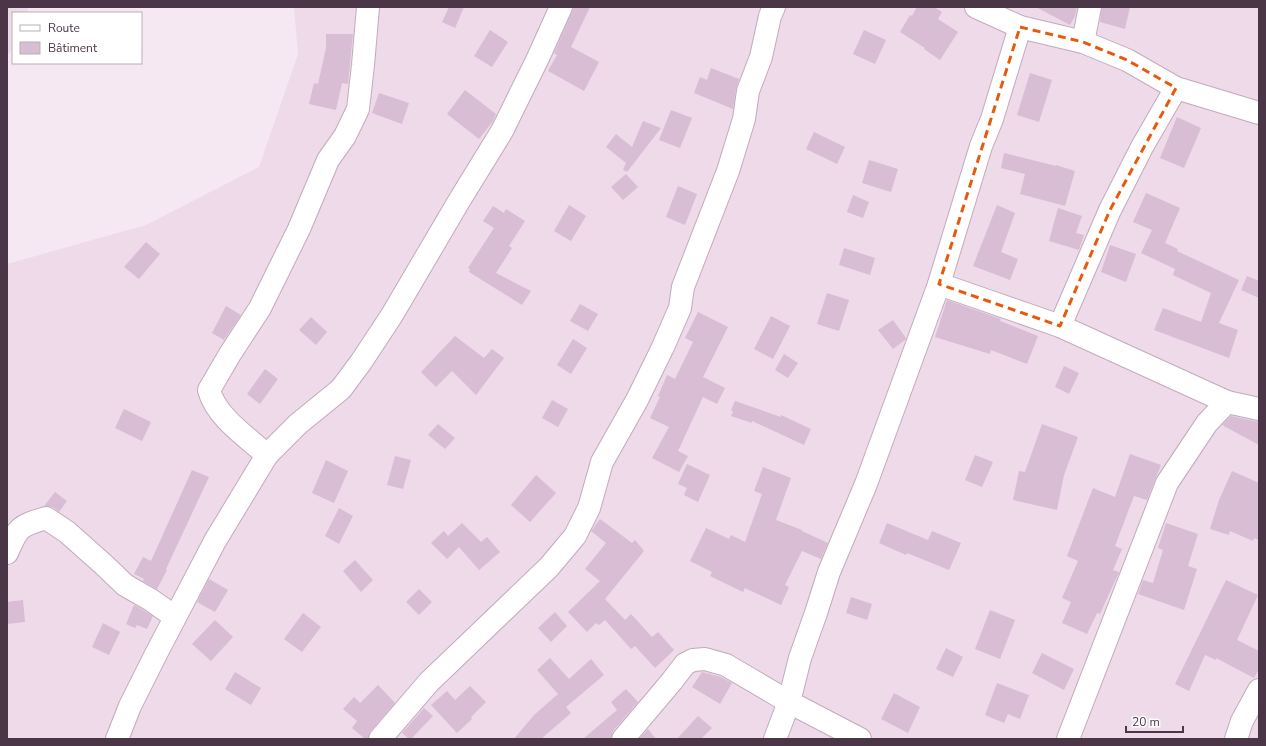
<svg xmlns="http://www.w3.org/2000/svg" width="1266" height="746" font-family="'Nunito Sans',sans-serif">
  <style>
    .residential { fill: #eedae9 }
    .building { fill: #d8bdd4 }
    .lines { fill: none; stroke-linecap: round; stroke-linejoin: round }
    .minor-casing { stroke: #c2aabd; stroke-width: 24 }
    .minor { stroke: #fff; stroke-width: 22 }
    .marked { fill: none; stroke: #e8590c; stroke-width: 3; stroke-dasharray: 8 5; stroke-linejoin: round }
  </style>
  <rect width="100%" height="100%" fill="#f5e8f2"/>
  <g class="residential">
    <path d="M7,7h22l-3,6h-13v33l-2,5 -4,4z"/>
    <path d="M294,7h965v732h-1252v-475l139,-39 113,-58 39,-113z"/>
  </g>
  <g class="building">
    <path d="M449,7h15l-9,21 -13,-6z"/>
    <path d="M574,7h16l-19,40 28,15 -15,29 -36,-20 9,-16 -3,-2z"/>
    <path d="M917,7h17l8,5 -4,7 20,13 -18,28 -16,-11 1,-1 -25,-16 10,-17 2,1z"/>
    <path d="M1036,7h41l-2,9 -5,9z"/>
    <path d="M1102,7h28l-5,22 -25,-7z"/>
    <path d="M490,30l18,12 -16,25 -18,-11z"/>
    <path d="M864,30l22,10 -11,24 -22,-10z"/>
    <path d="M326,34h27l-5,50 -6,-1 -6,27 -27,-6 5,-21 4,1 8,-36z"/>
    <path d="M711,68l28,11 -3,10 -3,20 -39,-16 6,-16 7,3z"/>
    <path d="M1030,73l22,7 -13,42 -22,-7z"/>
    <path d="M465,90l31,24 -3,7 -14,18 -32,-25z"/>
    <path d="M379,93l30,10 -7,21 -30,-11z"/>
    <path d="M671,110l21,8 -12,30 -21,-8z"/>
    <path d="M1177,117l24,11 -17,40 -24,-10z"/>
    <path d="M643,121l18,7 -34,44 -4,-2 3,-7 -20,-16 10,-13 16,13z"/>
    <path d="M814,132l31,15 -8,17 -31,-15z"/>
    <path d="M1004,153l52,13v-1l19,6 -10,35 -45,-12 5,-20 -24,-6z"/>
    <path d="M869,160l29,9 -7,23 -29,-9z"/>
    <path d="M626,174l12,13 -15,13 -12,-13z"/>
    <path d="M678,186l19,8 -12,31 -19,-8z"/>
    <path d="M1146,193l34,15 -15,35 13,6 -1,2 62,29 -20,43 19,7 -9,28 -75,-28 9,-22 38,14 10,-29 -38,-18 2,-6 -34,-16 11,-23 -19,-8z"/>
    <path d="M853,195l16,7 -6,16 -16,-6z"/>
    <path d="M569,205l17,11 -15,25 -17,-10z"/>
    <path d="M997,205l18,8 -14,39 17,7 -8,21 -37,-14z"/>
    <path d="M493,206l11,7 2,-4 19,12 -16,25 3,2 -16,25 35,18 -9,14 -53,-33 1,-3 -2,-1 26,-40 -11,-7z"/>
    <path d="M1058,208l24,8 -6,17 8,2 -5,15 -30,-9z"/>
    <path d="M146,242l14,12 -21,25 -15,-12z"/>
    <path d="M1110,245l26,9 -10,28 -25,-10z"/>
    <path d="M844,248l31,10 -5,17 -31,-10z"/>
    <path d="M1247,276l12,5v17l-18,-8z"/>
    <path d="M827,293l22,7 -10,31 -22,-7z"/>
    <path d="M947,300l54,19 -1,2 38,15 -11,28 -36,-14 -1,4 -55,-17z"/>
    <path d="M580,304l18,10 -10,17 -18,-10z"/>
    <path d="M226,306l15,9 -17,25 -12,-7z"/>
    <path d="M698,312l30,15 -25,50 22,11 -8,16 -14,-7 -25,54 10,5 -9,16 -27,-14 17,-31 -19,-9 10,-21 -2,-1 9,-21 8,4 18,-37 -8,-4z"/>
    <path d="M771,316l19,10 -17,33 -19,-10z"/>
    <path d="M311,317l16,15 -11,13 -17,-15z"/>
    <path d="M893,320l13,18 -1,2 -12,9 -15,-19z"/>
    <path d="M455,336l29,22 8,-9 12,9 -28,37 -24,-24 -16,16 -15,-15z"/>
    <path d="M573,339l14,9 -16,26 -14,-9z"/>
    <path d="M784,354l14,9 -10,15 -13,-8z"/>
    <path d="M1064,366l15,7 -10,21 -14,-7z"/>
    <path d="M265,369l13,10 -18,25 -13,-10z"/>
    <path d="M552,400l16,9 -10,18 -16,-9z"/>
    <path d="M735,401l46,16v-2l30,14 -7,16 -52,-24v2l-21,-7 2,-4 -2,-2z"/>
    <path d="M124,409l27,13 -9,19 -27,-13z"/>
    <path d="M1231,416l28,6v23l-37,-20z"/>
    <path d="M438,424l17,14 -10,11 -17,-14z"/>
    <path d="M1042,424l36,13 -14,38 -7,35 -44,-10 6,-29 6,1z"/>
    <path d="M1130,454l31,11 -14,35 -13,-4 -19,50 7,3 -9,21 6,2 -19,42 -3,-1 -10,21 -25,-11 9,-21 -9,-4 16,-37 -11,-5 26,-68 22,9z"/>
    <path d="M975,455l18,7 -11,25 -17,-7z"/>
    <path d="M395,456l16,4 -8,29 -16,-4z"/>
    <path d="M326,460l22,11 -14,32 -22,-10z"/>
    <path d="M687,464l23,11 -12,27 -14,-7 3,-7 -9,-4z"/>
    <path d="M763,467l28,11 -15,42 26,10v1l26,12 -7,16 -19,-8 -17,34 4,2 -8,18 -36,-17 -2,4 -33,-16 2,-4 -22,-11 16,-33 23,11 2,-4 14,7 17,-48 -8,-3z"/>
    <path d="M192,470l17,7 -43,92 1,1 -10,19 -14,-8 1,-2 -10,-5 9,-17 8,4z"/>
    <path d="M1232,471l27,12v57l-5,-2 -1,3 -23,-10 -1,4 -19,-6 9,-29z"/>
    <path d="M536,475l20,18 -26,29 -19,-17z"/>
    <path d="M55,492l12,9 -8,11 -6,-5 -9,-1z"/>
    <path d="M339,508l14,8 -14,28 -14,-8z"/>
    <path d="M600,519l32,24 3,-3 9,11 -39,48 20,21 6,-6 21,23 6,-5 16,18 -19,18 -20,-22 -4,3 -26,-29 -6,5 -3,-2 -9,9 -19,-20 32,-31 -15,-12 21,-26 -15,-12z"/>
    <path d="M462,523l19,19 6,-5 13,15 -21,18 -20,-23 -12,12 -16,-16 13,-12 4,5z"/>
    <path d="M887,523l41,17 4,-9 29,12 -12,27 -42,-17 -1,2 -27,-12z"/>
    <path d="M1166,523l32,11 -10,32 9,3 -13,41 -46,-16 5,-14 10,3 10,-33 -5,-2z"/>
    <path d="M355,560l18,20 -12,12 -18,-21z"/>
    <path d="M209,579l19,11 -13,22 -18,-10z"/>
    <path d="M1226,580l32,15 -21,45 22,11v18l-5,9 -38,-20v2l-11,-5 -16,36 -14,-7z"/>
    <path d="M419,589l13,13 -13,13 -13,-13z"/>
    <path d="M851,597l21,7 -5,16 -21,-7z"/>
    <path d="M23,600l2,22 -18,2v-22z"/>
    <path d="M134,605l19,11 -6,13 -10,-4 -2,3 -9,-4z"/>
    <path d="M990,610l25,10 -15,39 -25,-10z"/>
    <path d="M555,612l12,14 -16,16 -13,-14z"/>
    <path d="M303,613l18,14 -19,25 -18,-13z"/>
    <path d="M215,620l18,17 -22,24 -19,-17z"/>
    <path d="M103,623l17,9 -11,23 -17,-8z"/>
    <path d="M946,648l17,9 -10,20 -17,-8z"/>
    <path d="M1042,653l32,16 -10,21 -32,-17z"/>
    <path d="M550,658l19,21 22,-20 13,16 -38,32 5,6 -30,26h-27l20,-24 24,-21 -21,-24z"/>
    <path d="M235,672l26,16 -10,17 -26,-16z"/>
    <path d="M702,672l19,5 11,6 -12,21 -28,-17z"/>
    <path d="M997,683l32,12 -9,24 -12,-5 -4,9 -19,-8z"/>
    <path d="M378,685l17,18 -24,28 -3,8h-3l-13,-11 5,-7 -14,-12 11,-12 6,6z"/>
    <path d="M470,686l16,16 -15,15 1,2 -15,14 -26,-28 16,-14 8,9z"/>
    <path d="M626,689l12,13 -25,29 -2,8h-28l34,-29 -6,-8z"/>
    <path d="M894,693l26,14 -12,26 -27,-14z"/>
    <path d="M424,708l9,8 -22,23h-2l-7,-6z"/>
    <path d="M698,716l14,12 -11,11h-24z"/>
    <path d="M648,729l8,10h-17z"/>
  </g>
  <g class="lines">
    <defs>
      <g id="minor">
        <path d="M976,7l44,20 63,15 44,18 49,28 83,25"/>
        <path d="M1083,42l7,-35"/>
        <path d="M939,284l121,42 167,76 32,7"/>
        <path d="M1060,326l50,-116 32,-63 34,-59"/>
        <path d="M267,455l31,-31 43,-35 20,-27 31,-47 67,-114 43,-70 36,-73 23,-51"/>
        <path d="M7,553c11,-26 12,-27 39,-35l21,14 36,32 22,21 26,15 24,17"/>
        <path d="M117,739l13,-33 26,-52 59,-113 52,-86c-20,-18 -51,-38 -58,-65l21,-36 30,-46 39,-79 29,-69 17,-24 13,-27 5,-44 5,-58"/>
        <path d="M380,739l49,-57 120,-115 26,-31 14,-28 13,-46 35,-62 26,-53 17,-39 3,-21 45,-116 16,-52 4,-28 13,-34 9,-41 4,-9"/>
        <path d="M623,739l49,-58 13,-17 8,-4 12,-1 21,6 63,37 71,37"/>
        <path d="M775,739l14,-37 11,-44 16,-45 13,-41 37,-88 73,-200 42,-138 11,-27 28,-92"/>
        <path d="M1068,739l99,-256 40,-60 20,-21"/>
        <path d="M1236,739l6,-18 17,-31"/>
      </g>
    </defs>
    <use href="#minor" class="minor-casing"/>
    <use href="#minor" class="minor"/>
  </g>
  <path class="marked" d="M1020,27l63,15 44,18 49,28 -66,122 -50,116 -121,-42z"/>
  <rect width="1266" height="746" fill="none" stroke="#4a3647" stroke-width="16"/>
  <rect x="12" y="12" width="130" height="52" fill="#ffffff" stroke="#b7afb5"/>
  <rect x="20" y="25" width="20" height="6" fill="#ffffff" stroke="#b7afb5"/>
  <text x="48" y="32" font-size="12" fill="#4a3647">Route</text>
  <rect x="20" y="42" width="20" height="12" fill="#d8bdd4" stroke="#b7afb5"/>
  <text x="48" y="52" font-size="12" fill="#4a3647">Bâtiment</text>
  <path d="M1126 726v6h57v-6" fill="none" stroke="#4a3647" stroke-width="2"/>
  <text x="1132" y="726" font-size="12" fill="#4a3647" stroke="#ffffff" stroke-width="3" paint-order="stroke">20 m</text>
</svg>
